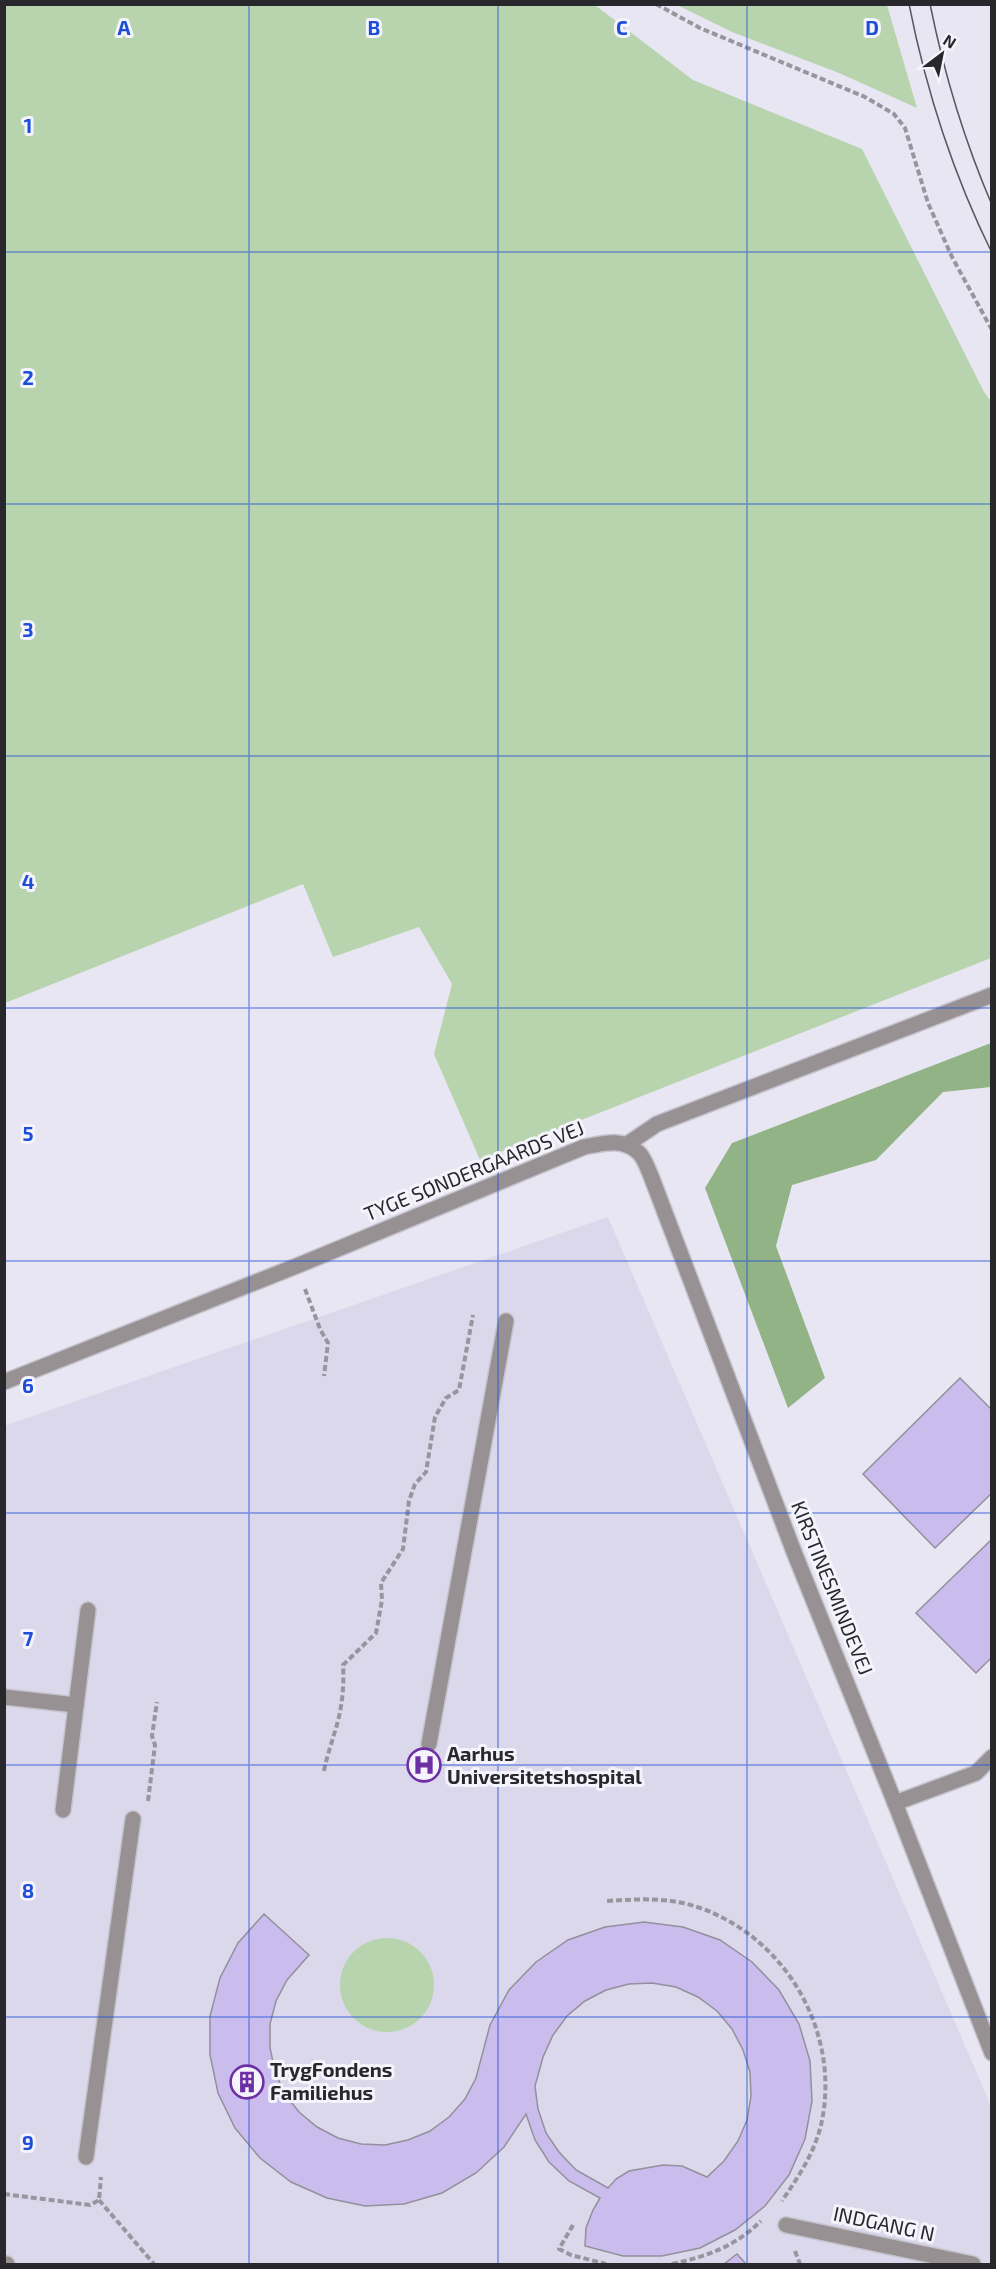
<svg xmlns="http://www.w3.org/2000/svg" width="996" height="2269" font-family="'Exo 2',sans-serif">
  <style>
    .built { fill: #dbd8eb }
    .green { fill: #b8d4ae }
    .forest { fill: #92b386 }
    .building { fill: #cbbcee; stroke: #93909b; stroke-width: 1.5; fill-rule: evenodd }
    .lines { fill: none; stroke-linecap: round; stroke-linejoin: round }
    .service-casing { stroke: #c5c4ce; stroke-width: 18 }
    .minor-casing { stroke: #c5c4ce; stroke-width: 18 }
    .tertiary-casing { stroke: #c5c4ce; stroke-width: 18 }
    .path { stroke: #97969f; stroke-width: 4; stroke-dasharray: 6 3; stroke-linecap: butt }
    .service { stroke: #979193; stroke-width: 15 }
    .minor { stroke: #979193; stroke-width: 15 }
    .tertiary { stroke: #979193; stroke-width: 15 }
    .tram { stroke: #5a585f; stroke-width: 1.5 }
    .grid { fill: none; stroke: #1d4ed8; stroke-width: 1.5; stroke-opacity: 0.55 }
    .labels { text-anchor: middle; stroke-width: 6; stroke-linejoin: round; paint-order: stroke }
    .street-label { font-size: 20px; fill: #28272c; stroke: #f5f4fd }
    .poi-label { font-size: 20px; font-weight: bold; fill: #28272c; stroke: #f5f4fd; text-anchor: start }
    .grid-label { font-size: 20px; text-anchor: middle; font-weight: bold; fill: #1d4ed8; stroke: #f5f4fd; stroke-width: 6; stroke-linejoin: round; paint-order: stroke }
  </style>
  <rect width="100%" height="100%" fill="#e8e6f2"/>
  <path class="built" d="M608,1217l383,889v158h-986l-1,-838z"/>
  <g class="green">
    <path d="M5,4l590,1 98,75 169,69 122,243 7,9v557l-511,202 -46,-106 18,-70 -33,-57 -86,30 -30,-73 -298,119z"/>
    <path d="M677,5h210l30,103 -78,-35 -107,-41z"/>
    <circle cx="387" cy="1985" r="47"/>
  </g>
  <path class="forest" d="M991,1043v44l-48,5 -67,68 -84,25 -16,61 49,132 -37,30 -83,-220 27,-45z"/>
  <g class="building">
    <path d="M960,1378l32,32v83l-57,55 -72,-74z"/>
    <path d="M992,1539v118l-16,16 -60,-60z"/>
    <path d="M264,1914l45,41 -22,25 -11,21 -6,23v24l5,23 9,22 15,19 18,15 21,11 23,6 24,1 23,-5 22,-9 19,-14 16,-18 11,-21 14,-53 19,-35 27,-28 32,-22 37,-13 39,-5 39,5 37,13 32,22 27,28 20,34 11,37 2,40 -7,38 -16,36 -24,31 -30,24 -35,18 -38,8h-39l-38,-10 1,-18 7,-18 7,-12 -31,-17 -20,-19 -14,-22 -9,-26 -22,33 -28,26 -34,20 -38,11 -39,2 -38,-8 -36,-16 -31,-24 -25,-30 -17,-35 -8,-38v-39l10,-38 18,-35zM652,1983l24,4 22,10 19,14 15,18 11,21 7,22 1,24 -4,24 -9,21 -14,20 -17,16 -25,-11 -19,-1 -34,6 -13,8 -8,9 -32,-18 -17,-18 -13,-19 -8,-24 -3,-23 8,-29 10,-22 14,-19 18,-15 21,-11 23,-6z"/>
    <path d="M737,2254l9,10h-22z"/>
  </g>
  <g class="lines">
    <defs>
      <g id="service">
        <path d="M4,1697l72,8"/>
        <path d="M429,1744l77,-423"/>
        <path d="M895,1803l81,-30 16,-16"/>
        <path d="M63,1810l25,-200"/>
        <path d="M86,2157l47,-338"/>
        <path d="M786,2225l187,39"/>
      </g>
      <g id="minor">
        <path d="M626,1145l31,-21 335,-129"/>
        <path d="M4,1382l295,-117 285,-118c19,-4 41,-10 56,7 5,6 8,15 11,22l143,376 101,251 97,250"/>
      </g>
      <path id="tertiary" d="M4,2264h3"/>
    </defs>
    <use href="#service" class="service-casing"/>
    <use href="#minor" class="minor-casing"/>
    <use href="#tertiary" class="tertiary-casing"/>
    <g class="path">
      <path d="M656,4l44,24 165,69 29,17 11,14 23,75 24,54 40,73"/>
      <path d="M305,1289l15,40 8,14 -4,33"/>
      <path d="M324,1771c4,-21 12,-39 16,-59 3,-16 4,-31 3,-47l33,-32 6,-33 -1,-17 22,-34 6,-48 6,-17 11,-12 9,-55 11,-19 13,-8 14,-75"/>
      <path d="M148,1801l7,-56 -3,-9 5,-34"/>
      <path d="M607,1901c31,-2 61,-4 90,6 89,29 145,127 124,218 -7,29 -23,52 -39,76"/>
      <path d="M4,2194l86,11 9,-5 2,-23"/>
      <path d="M99,2200l55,64"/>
      <path d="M573,2225l-14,24 12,6 35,9"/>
      <path d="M795,2251l5,13"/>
      <path d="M672,2264c36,-8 62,-17 89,-43"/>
    </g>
    <use href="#service" class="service"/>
    <use href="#minor" class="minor"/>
    <use href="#tertiary" class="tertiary"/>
    <g class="tram">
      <path d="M909,4c17,86 44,170 83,249"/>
      <path d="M930,4c14,69 34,136 62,201"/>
    </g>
  </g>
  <path class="grid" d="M249,4v2260M498,4v2260M747,4v2260M4,252h988M4,504h988M4,756h988M4,1008h988M4,1261h988M4,1513h988M4,1765h988M4,2017h988"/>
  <defs>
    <symbol id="hospital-ring" viewBox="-11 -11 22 22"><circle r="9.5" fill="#f5f4fd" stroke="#6e2ea4" stroke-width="1.5"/><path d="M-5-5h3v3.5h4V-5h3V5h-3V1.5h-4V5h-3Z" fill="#6e2ea4"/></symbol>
    <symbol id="building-ring" viewBox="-11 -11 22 22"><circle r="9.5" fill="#f5f4fd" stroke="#6e2ea4" stroke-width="1.5"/><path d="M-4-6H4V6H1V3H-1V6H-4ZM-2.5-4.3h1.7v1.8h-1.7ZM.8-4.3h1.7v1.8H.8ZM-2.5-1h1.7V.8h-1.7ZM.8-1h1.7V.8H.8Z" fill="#6e2ea4"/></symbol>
  </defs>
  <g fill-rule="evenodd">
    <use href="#hospital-ring" x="405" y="1746" width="38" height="38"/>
    <use href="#building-ring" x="228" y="2063" width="38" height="38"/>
  </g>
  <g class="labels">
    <g class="street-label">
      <text transform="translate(474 1171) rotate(-22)" y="7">TYGE SØNDERGAARDS VEJ</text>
      <text transform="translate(832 1588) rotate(68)" y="7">KIRSTINESMINDEVEJ</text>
      <text transform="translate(884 2224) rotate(12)" y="7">INDGANG N</text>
    </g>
    <g class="poi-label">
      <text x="447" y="1761">Aarhus<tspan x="447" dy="23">Universitetshospital</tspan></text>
      <text x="270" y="2077">TrygFondens<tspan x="270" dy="23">Familiehus</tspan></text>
    </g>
  </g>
  <g class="grid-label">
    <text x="124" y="35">A</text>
    <text x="374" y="35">B</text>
    <text x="622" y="35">C</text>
    <text x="872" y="35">D</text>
    <text x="28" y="133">1</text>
    <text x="28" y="385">2</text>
    <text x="28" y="637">3</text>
    <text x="28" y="889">4</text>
    <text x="28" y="1141">5</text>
    <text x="28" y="1393">6</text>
    <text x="28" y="1646">7</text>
    <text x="28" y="1898">8</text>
    <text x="28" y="2150">9</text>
  </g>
  <rect width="996" height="2269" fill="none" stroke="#28272c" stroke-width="12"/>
  <g transform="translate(942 54) rotate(32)" stroke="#f5f4fd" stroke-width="4.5" paint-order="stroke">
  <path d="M0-4.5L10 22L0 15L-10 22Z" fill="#28272c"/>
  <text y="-9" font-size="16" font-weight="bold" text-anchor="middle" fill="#28272c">N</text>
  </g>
</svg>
